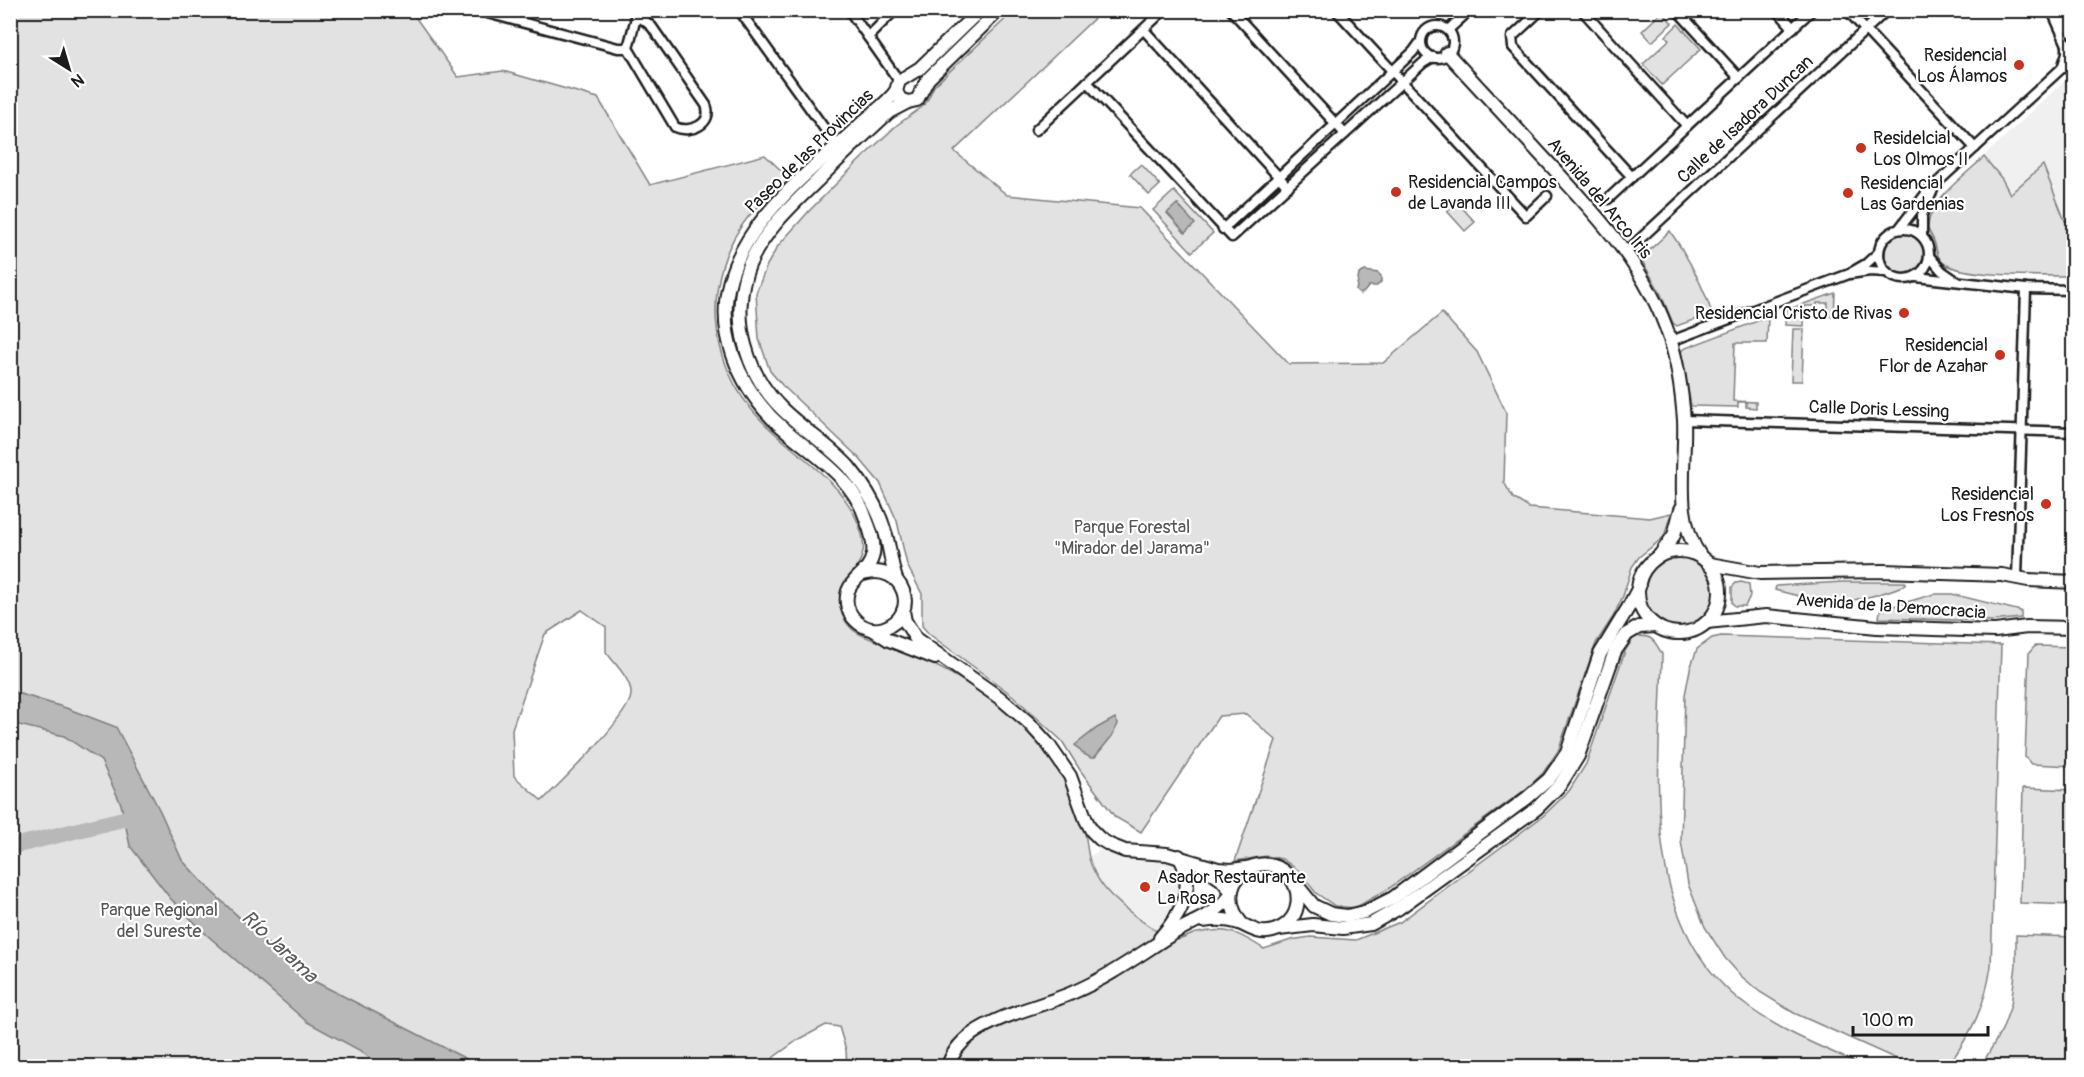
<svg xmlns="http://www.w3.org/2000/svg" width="2084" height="1077" font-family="Pangolin,sans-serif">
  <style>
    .built { fill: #f0f0f0 }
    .green { fill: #e2e2e2; stroke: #7f7f7f; stroke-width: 1.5; fill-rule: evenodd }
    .water { fill: #b8b8b8; stroke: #7a7a7a; stroke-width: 1.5 }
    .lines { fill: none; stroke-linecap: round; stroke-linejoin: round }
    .river { stroke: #b8b8b8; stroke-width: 16 }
    .street-casing { stroke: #1c1c1c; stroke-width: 13 }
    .secondary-casing { stroke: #1c1c1c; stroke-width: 16 }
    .street { stroke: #fff; stroke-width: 8 }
    .secondary { stroke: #fff; stroke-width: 12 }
    .poi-dot { fill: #c8321e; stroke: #fff; stroke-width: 2 }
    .labels { text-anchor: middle; stroke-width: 4.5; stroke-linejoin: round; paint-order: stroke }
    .poi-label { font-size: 18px; fill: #1c1c1c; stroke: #fff; text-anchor: end }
    .street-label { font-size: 18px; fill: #1c1c1c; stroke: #fff }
    .park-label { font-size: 18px; fill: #575757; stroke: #fff }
    .water-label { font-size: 20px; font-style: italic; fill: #5a5a5a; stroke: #fff }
  </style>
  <rect width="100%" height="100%" fill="#fff"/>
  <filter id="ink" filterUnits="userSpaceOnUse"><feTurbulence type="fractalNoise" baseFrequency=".0167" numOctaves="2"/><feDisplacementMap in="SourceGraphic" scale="12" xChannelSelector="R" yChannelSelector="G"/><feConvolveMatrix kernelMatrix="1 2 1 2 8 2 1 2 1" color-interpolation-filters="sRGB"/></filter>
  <g filter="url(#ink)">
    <g class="built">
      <path d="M2072,74l1,1v203l-46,-1v-22l-25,-75 -18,-24z"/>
      <path d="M1099,846l17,10 15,2 44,3 8,22 -10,33 -14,17 -43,-33 -15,-17 -13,-26 9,-5z"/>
    </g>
    <g class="green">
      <path d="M10,11h401l47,66 45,-6 95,27 52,87 115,-30 28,27c-15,11 -32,20 -44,34 -49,59 -42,149 11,203 31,33 77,57 96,99 5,11 10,27 6,38 -7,22 -27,26 -21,54 1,7 6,14 11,19 11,10 41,17 56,24 47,20 93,47 128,86 23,25 41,59 49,92 1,8 2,15 3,22 3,18 15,36 28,47 9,9 49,40 60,40 6,0 15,-6 21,-7 30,-7 42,0 67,16l27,-9 19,-3 46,3 44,-18 143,-106 26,-25 17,-27 39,-113 9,-14c18,-3 20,3 28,17 -2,121 -26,269 85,352 35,26 77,42 117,60h-908l-13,-3 -5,3h-91l-1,-16 -7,-23 -13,-2 -28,15 -24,17 -4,9h-759zM582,610l24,17v25c9,12 26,28 25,43 -2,22 -71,88 -89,106l-28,-25 -2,-47 33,-95z"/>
      <path d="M1014,11h88l-148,140 53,44 133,13 149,156 94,-1 59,-50 35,39 29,60 -2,70 9,16 16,10 121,10 21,-5 -7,24 -25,20 -7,10 -9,29 -10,21 -17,26 -38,108 -15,22 -17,16 -138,100 -33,19 -20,-2 -19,-13 -18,-23 -16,-11 -15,-3 -32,5 41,-121 -30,-26 -27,2 -78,116 -26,-15 -35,-47 -18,-29 -50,-46 -83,-61 -7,-8v-32l-15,-29 -10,-44 -17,-38 -21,-25 -77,-73 -12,-14 -11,-32 -3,-46 11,-28 11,-19 32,-36 54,-54 33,-31 25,-18 5,-6 7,-15z"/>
      <path d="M1662,12l10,11 -20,19 -10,-11z"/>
      <path d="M1678,24l23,25 -39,36 -19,-21 26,-24 -3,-4z"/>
      <path d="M1984,157l18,22 8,15 33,-29 22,56 8,-2v57c-30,-1 -103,2 -128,-12 -7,-4 -8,-12 -10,-20 -1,-6 -6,-10 -7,-16 -1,-27 39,-54 56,-71z"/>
      <path d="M1141,164l19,21 -11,10 -19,-21z"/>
      <path d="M1174,191l39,42 -21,19 -39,-42z"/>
      <path d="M1457,202l18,20 -10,9 -18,-20z"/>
      <path d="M1670,231c18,26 32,52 42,82l-35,13 -4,-3 -13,-31 -18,-31v-4z"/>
      <circle cx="1905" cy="254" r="20"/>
      <path d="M1835,293l-1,23h-6v-13h-11v3h-12l-1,20 -19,-1 1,-15z"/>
      <path d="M1768,317l-1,26h-32l-2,58 23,1v6l-10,-1v-5h-8v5l-47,-1 -10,-54 2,-3z"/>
      <path d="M1793,329h11l-2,52h-11z"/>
      <circle cx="1679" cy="592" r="35"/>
      <path d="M1741,582l8,2 1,12 -5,10h-10l-3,-3v-16l4,-4z"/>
      <path d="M1843,582h62v3c-53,21 -75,20 -130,5l1,-4z"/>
      <path d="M1934,594h18l69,17v7l-29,3 -113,-3 1,-7 7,-3z"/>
      <path d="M1721,636l280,9 -10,321c-6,42 -20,67 -43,100h-36l-118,-53 -34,-21 -19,-16 -16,-18 -20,-31 -17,-43 -7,-43 4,-146 5,-26 7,-20 15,-11z"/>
      <path d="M2035,646l38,1v119l-42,-2 -6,-7 4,-104z"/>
      <path d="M2023,788l50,2v115l-53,-2z"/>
      <path d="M2016,935l57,2v129h-92l21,-36 9,-25 5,-40z"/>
    </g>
    <g class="water">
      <path d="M1177,204l18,20 -10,9 -18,-20z"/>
      <path d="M1365,271l13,2 3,3v6l-4,4h-8l-5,6 -4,2 -4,-3 3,-17z"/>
      <path d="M11,691l55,17 50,19 44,84 22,49 29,31 72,67 23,19 174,89h-101l-18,-15 -54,-29 -100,-87 -37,-37 -40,-52 -9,-42 -20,-43 -37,-25 -53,-13z"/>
      <path d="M1115,718l3,6 -6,12 -17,21 -4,1 -9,-5 -7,-8 22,-17z"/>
    </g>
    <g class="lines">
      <path class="river" d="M10,847l133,-33"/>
      <defs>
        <g id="street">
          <path d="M476,10l142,38h10"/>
          <path d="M739,10l98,136"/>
          <path d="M849,10l50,71"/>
          <path d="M1231,10l114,124"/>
          <path d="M1336,10l190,206 21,-20"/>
          <path d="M1541,10l-29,27 1,10 119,130"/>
          <path d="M1582,10l105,116"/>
          <path d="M1677,10l62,68"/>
          <path d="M1777,10l16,18"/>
          <path d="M1847,10l128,138"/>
          <path d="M2052,11l15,34 7,9"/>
          <circle cx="1437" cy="42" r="16"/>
          <path d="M1144,30l144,157"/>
          <path d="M1448,30l22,-20"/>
          <path d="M868,37l27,-27"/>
          <path d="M628,48l47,79c15,7 39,-3 31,-22l-54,-78 -8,-7 -9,-3"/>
          <path d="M628,48l10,-38"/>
          <path d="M2062,68l12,-3"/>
          <path d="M1087,82l145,155 191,-174 10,-6"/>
          <path d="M1036,130l128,-120"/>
          <path d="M1608,199l204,-189"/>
          <circle cx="1904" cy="254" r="25"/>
          <path d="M1223,229l190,-177 8,-11"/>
          <path d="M1899,229l29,-38 134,-123 5,-15v-8"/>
          <path d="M1922,236v-21l11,-25"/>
          <path d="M1626,252l261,-242"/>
          <path d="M1930,257l12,14 13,9"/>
          <path d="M1852,272l14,-8 13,-12"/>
          <path d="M1916,277l110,12 48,1"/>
          <path d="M1671,341l178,-67 21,-3 16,1"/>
          <path d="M1684,420l390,12"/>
          <path d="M2017,578l9,-289"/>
        </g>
        <g id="secondary">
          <path d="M980,10l-60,58 -21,13 -3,10 4,8 8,3 9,-2 11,-21 71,-69"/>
          <path d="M2054,10l20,22"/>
          <path d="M1447,53c32,35 64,69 96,104 51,55 104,109 127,182 8,25 12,55 14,81 2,46 -11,98 17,137"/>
          <circle cx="1679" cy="592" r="41"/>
          <path d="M1660,555l14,-20 7,-26"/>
          <path d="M1710,564l50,9 123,-2 119,4 26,5 46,2"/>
          <path d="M863,574c41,-13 59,41 21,54 -21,7 -43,-15 -36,-37 5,-15 21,-17 25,-37 2,-12 -3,-25 -7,-35 -14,-46 -63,-70 -95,-102 -17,-18 -30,-39 -38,-62 -36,-104 65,-171 130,-233 11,-10 24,-19 33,-31"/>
          <path d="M896,579c-5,-15 -6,-30 -10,-44 -7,-25 -21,-49 -37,-68 -20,-22 -47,-38 -68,-59 -17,-17 -30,-40 -36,-63 -7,-25 -6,-55 4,-80 14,-33 42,-59 68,-84 23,-24 47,-46 72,-69l19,-10"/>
          <path d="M903,611l2,10 11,18 84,59 28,24 20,22 22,32 16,44 6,11 8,8 10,6 15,6 42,3 51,15 14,1 21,-3"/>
          <path d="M1707,622l59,-6 111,11 57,2 61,2 32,-4 47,1"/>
          <path d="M872,629l17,11 46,18"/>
          <path d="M1206,869l15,10 10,12"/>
          <path d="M1292,879l22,27 17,8 16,2 18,-4 28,-14 134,-100 22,-19 18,-26 33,-99 28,-46 11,-21"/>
          <path d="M1203,921c13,-2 24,-2 36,2 12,5 20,12 34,8 12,-3 22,-13 24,-25 2,-11 -1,-22 -8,-30 -29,-32 -80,8 -47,48"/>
          <path d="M1279,929l34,-4 30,3 28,-4 28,-16 137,-99 24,-24 18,-29 37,-105 12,-17 12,-7 17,-1"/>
          <path d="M1160,938c21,-23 37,-52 19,-82"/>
          <path d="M948,1066c4,-13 13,-24 24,-32 30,-21 69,-27 102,-42 37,-16 69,-40 103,-61 19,-11 40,-17 53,-35"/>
        </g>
      </defs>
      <use href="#street" class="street-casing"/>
      <use href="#secondary" class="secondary-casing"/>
      <use href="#street" class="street"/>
      <use href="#secondary" class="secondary"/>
    </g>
  </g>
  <g class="poi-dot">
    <circle cx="2019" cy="65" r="6"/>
    <circle cx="1861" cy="148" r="6"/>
    <circle cx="1396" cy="192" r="6"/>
    <circle cx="1848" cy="193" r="6"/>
    <circle cx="1904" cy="313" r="6"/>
    <circle cx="2000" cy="355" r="6"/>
    <circle cx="2046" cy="504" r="6"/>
    <circle cx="1145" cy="887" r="6"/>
  </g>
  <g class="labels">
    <g class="poi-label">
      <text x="2007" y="61">Residencial<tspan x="2007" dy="21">Los Álamos</tspan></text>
      <text x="1873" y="144" text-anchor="start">Residelcial<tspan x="1873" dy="21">Los Olmos II</tspan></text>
      <text x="1408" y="188" text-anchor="start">Residencial Campos<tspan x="1408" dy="21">de Lavanda III</tspan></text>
      <text x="1860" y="189" text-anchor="start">Residencial<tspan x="1860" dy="21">Las Gardenias</tspan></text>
      <text x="1892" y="319">Residencial Cristo de Rivas</text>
      <text x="1988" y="351">Residencial<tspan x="1988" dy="21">Flor de Azahar</tspan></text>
      <text x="2034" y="500">Residencial<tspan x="2034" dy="21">Los Fresnos</tspan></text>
      <text x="1157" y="883" text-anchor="start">Asador Restaurante<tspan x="1157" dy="21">La Rosa</tspan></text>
    </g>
    <g class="street-label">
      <text transform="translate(1745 119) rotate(-43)" y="6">Calle de Isadora Duncan</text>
      <text transform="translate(809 151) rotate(-44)" y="6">Paseo de las Provincias</text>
      <text transform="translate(1600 198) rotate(50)" y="6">Avenida del Arco Iris</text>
      <text transform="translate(1879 409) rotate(2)" y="6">Calle Doris Lessing</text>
      <text transform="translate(1891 606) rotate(4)" y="6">Avenida de la Democracia</text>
    </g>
    <g class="park-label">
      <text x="1132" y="533">Parque Forestal<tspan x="1132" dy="21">"Mirador del Jarama"</tspan></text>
      <text x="159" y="916">Parque Regional<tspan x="159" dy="21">del Sureste</tspan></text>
    </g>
    <g class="water-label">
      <text transform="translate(280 946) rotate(43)" y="7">Río Jarama</text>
    </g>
  </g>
  <rect width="2084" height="1077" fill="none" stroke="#fff" stroke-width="36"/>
  <rect x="18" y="18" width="2048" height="1041" fill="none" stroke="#1c1c1c" stroke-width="2" filter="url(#ink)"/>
  <g transform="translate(69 69) rotate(143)" stroke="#ffffff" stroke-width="4.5" paint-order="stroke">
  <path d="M0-4.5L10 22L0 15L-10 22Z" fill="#1c1c1c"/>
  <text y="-9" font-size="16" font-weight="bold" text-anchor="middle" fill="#1c1c1c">N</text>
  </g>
  <path d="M1853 1026v9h135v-9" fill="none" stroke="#1c1c1c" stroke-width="3"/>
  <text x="1862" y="1026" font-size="18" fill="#1c1c1c" stroke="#ffffff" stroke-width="4.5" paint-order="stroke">100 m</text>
</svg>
